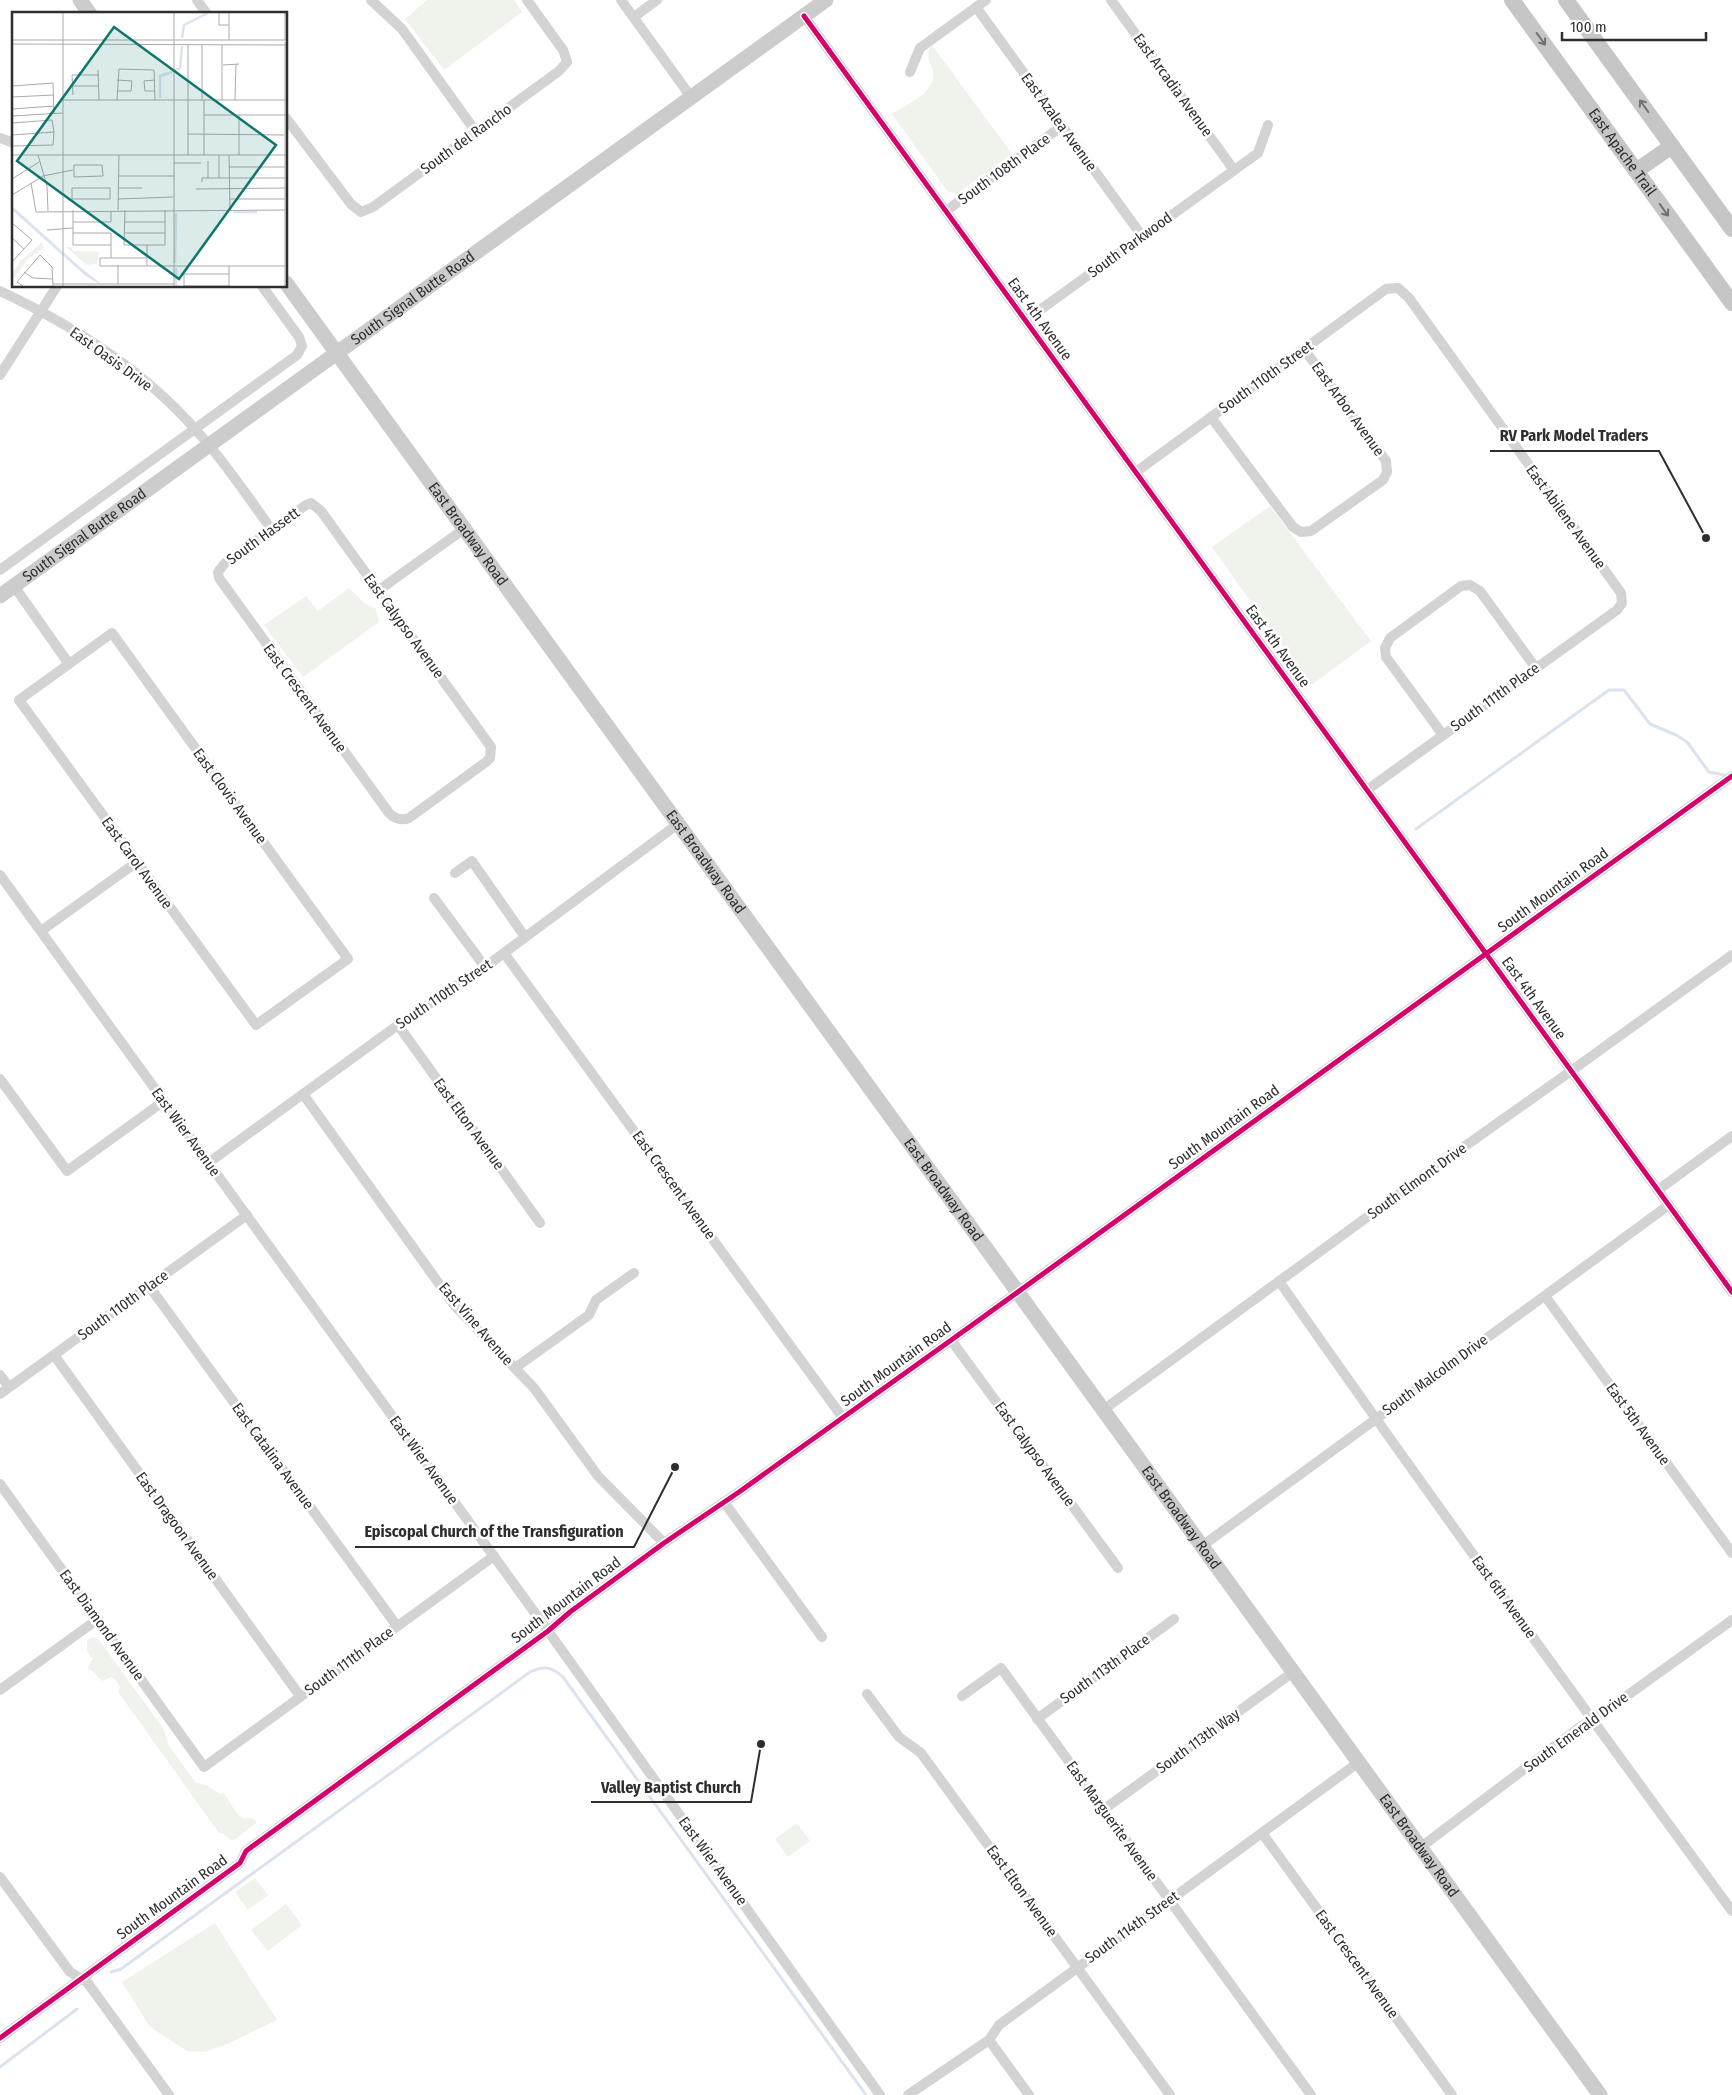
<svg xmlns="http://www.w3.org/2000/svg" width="1732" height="2095" font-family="'Fira Sans Condensed',sans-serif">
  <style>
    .green { fill: #eff3ec }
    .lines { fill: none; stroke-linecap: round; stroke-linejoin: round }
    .stream { stroke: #dbe4ee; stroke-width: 3 }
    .street { stroke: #d3d3d3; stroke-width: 10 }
    .secondary { stroke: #ccc; stroke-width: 15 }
    .primary { stroke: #c6c6c6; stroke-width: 16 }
    .cycleway-casing { stroke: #fff; stroke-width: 8 }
    .cycleway { stroke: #d6006c; stroke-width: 5 }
    .oneway { stroke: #727272 }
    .labels { text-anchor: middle; stroke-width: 5; stroke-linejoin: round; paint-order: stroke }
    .street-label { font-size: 15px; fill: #2e2e2e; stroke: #fff }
    .inset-river { fill: none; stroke: #dbe4ee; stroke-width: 2.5 }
    .inset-road { fill: none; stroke: #ababab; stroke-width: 1 }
    .view { fill: #0f766e; fill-opacity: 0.15; stroke: #0f766e; stroke-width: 2.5 }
    .inset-edge { fill: none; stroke: #2e2e2e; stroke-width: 2.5 }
    .leader { fill: none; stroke: #2e2e2e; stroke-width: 2 }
    .callout-dot { fill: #2e2e2e; stroke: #fff; stroke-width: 2 }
    .callout-label { font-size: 16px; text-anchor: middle; font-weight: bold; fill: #2e2e2e; stroke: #fff; stroke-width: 5; stroke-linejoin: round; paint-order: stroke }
  </style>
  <rect width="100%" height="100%" fill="#fff"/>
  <g class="green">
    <path d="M427,0h87l8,12 -78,58 -39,-51z"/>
    <path d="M932,45l80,109 -57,41 -1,-2 -6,-1 -56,-78c12,-8 34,-17 40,-32 6,-15 -11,-23 0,-37z"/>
    <path d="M1270,506l101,135 -61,45 -98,-139z"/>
    <path d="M349,588l15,15 12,6 3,13 -76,55 -39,-52 42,-29 12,15z"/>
    <path d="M94,1637l5,3 64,88 6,18 27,37 10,2 14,9 4,-1 12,19 6,6h10l5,4 -21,17 -5,1 -9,-7h-3l-101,-141 2,-5 -4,-7 -5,-3 -9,4 -10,-11 -5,-1 6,-11 -3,-2 -3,-6v-10z"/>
    <path d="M797,1823l13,18 -22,16 -13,-18z"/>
    <path d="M255,1878l13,17 -20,15 -13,-18z"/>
    <path d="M286,1904l16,21 -34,26 -17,-21z"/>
    <path d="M215,1923l62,97 -52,25 -21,7 -17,-1 -37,-24 -28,-45z"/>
  </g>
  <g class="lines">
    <g class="stream">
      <path d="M1416,829l193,-139h15l26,34 26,11 11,7 22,30 20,4"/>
      <path d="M111,1972l10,-3 409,-297c14,-7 22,-5 33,5l303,418"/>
      <path d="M0,2067l77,-58"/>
    </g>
    <g class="street">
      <path d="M197,0l10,14"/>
      <path d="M371,0l31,29 74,103"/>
      <path d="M621,0l70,97"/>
      <path d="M1111,0l123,170"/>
      <path d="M976,7l166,229"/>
      <path d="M804,16l928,1276"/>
      <path d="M634,17l23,-17"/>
      <path d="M910,72l10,-24 66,-48"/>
      <path d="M286,118l65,86 10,8 12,-5 186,-136 8,-9 -4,-12 -36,-50"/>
      <path d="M0,138l14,5"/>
      <path d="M946,211l116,-85"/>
      <path d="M0,291c70,33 143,79 195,138 28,31 52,66 76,100"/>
      <path d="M1026,320l232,-167 10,-28"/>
      <path d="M0,375l57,-89"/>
      <path d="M1211,417l82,110 8,5 10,-1 72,-51 4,-8 -1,-11 -82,-112"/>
      <path d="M1136,472l250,-183 12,-1 11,10 212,295 1,10 -5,7 -250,180"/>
      <path d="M311,503l10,8 170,236 -1,11 -4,4 -77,56c-8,3 -14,1 -20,-5l-170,-235 -1,-6 7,-9 81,-58z"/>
      <path d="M0,570l297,-215 5,-9 -3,-9 -37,-51"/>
      <path d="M14,586l55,78"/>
      <path d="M379,590l85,-61"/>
      <path d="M112,633l236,326 -92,66 -237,-325z"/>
      <path d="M1443,735l-57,-78 -1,-9 5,-10 71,-52 9,-1 10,6 55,76"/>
      <path d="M455,873l17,-12 53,76"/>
      <path d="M0,875l548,756 332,464"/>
      <path d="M434,898l51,69"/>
      <path d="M41,931l96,-69"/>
      <path d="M504,953l339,465"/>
      <path d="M398,1025l142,198"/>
      <path d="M0,1079l67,92 97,-70"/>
      <path d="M303,1094l152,212 79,82 64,88 66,67"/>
      <path d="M208,1163l190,-138 87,-58 193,-143"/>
      <path d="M1658,1190l74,-54"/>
      <path d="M1279,1281c148,212 300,421 453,630"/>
      <path d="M149,1286l248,340"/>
      <path d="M1545,1296l187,257"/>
      <path d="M951,1340l167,228"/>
      <path d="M54,1355l246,341"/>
      <path d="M515,1368l74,-53 7,-15 38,-27"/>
      <path d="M0,1375l9,12"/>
      <path d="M0,1394l247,-179"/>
      <path d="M1103,1410l334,-244 134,-95 161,-116"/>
      <path d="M0,1484l204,283 290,-211"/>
      <path d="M724,1502l98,135"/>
      <path d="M1202,1546l467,-341"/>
      <path d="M0,1690l98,-71"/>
      <path d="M867,1694l32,43 22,16 249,342"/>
      <path d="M962,1696l39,-28 310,427"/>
      <path d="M1037,1719l137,-100"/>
      <path d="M1103,1810l190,-138"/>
      <path d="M1262,1833l190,262"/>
      <path d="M1421,1847l159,-120 23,-14 129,-93"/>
      <path d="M0,1877l70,95 17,10 82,113"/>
      <path d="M0,2038l240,-175 6,-12 302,-220 22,-19 94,-69 75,-51 229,-164 764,-552"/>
      <path d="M989,2040l40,55"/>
      <path d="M908,2095l81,-55 10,-15 360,-263"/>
    </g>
    <g class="secondary">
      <path d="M80,0l10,14"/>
      <path id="s1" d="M286,283l1314,1812"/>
      <path id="s2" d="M0,596l826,-596"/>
    </g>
    <g class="primary">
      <path id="s3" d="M1512,0l220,303"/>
      <path d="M1566,0l166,229"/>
      <path d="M1636,171l36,-25"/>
    </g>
    <defs>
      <g id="cycleway">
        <path d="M804,16l928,1276"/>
        <path d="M0,2038l240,-175 6,-12 302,-220 22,-19 94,-69 75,-51 229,-164 764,-552"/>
      </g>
    </defs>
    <use href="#cycleway" class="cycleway-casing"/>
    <use href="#cycleway" class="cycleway"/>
  </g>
  <defs><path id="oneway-shaft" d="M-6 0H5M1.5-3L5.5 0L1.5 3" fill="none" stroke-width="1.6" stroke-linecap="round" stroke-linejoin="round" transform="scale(1.25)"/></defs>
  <g class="oneway">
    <use href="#oneway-shaft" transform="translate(1541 39) rotate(54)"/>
    <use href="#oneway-shaft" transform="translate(1644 106) rotate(-126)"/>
    <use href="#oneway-shaft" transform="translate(1664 210) rotate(54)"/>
  </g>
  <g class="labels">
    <g class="street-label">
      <text transform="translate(1173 85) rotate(54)" y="5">East Arcadia Avenue</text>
      <text transform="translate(1059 122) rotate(54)" y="5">East Azalea Avenue</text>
      <text transform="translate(466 139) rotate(-36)" y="5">South del Rancho</text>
      <text dy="5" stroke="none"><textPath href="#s3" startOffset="188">East Apache Trail</textPath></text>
      <text transform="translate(1004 169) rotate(-36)" y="5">South 108th Place</text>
      <text transform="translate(1130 245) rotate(-36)" y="5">South Parkwood</text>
      <text dy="5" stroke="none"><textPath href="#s2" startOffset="509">South Signal Butte Road</textPath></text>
      <text transform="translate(1040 319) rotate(54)" y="5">East 4th Avenue</text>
      <text transform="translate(111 359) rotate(36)" y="5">East Oasis Drive</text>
      <text transform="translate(1266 377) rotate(-36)" y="5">South 110th Street</text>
      <text transform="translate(1348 409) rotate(54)" y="5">East Arbor Avenue</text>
      <text transform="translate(1566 517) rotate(54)" y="5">East Abilene Avenue</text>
      <text dy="5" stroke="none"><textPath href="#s1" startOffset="310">East Broadway Road</textPath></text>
      <text dy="5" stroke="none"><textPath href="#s2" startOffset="104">South Signal Butte Road</textPath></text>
      <text transform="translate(263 536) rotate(-36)" y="5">South Hassett</text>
      <text transform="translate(404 626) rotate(54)" y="5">East Calypso Avenue</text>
      <text transform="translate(1278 646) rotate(54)" y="5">East 4th Avenue</text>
      <text transform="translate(1495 697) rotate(-36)" y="5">South 111th Place</text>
      <text transform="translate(305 698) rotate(54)" y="5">East Crescent Avenue</text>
      <text transform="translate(230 796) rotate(54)" y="5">East Clovis Avenue</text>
      <text dy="5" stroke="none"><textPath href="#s1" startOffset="715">East Broadway Road</textPath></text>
      <text transform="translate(137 863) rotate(54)" y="5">East Carol Avenue</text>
      <text transform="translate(1553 890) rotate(-36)" y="5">South Mountain Road</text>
      <text transform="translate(444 994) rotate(-34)" y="5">South 110th Street</text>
      <text transform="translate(1534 998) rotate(54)" y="5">East 4th Avenue</text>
      <text transform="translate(469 1124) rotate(54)" y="5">East Elton Avenue</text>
      <text transform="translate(1224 1127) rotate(-36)" y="5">South Mountain Road</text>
      <text transform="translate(186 1132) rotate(54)" y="5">East Wier Avenue</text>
      <text transform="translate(1417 1181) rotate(-36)" y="5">South Elmont Drive</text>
      <text transform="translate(674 1185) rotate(54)" y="5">East Crescent Avenue</text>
      <text dy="5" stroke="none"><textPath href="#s1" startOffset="1120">East Broadway Road</textPath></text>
      <text transform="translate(123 1305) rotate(-36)" y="5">South 110th Place</text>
      <text transform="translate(476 1324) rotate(49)" y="5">East Vine Avenue</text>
      <text transform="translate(896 1364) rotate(-36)" y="5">South Mountain Road</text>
      <text transform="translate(1435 1375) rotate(-36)" y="5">South Malcolm Drive</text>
      <text transform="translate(1638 1424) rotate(54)" y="5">East 5th Avenue</text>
      <text transform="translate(1035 1454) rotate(54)" y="5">East Calypso Avenue</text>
      <text transform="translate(273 1456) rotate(54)" y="5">East Catalina Avenue</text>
      <text transform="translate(424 1460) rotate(54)" y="5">East Wier Avenue</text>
      <text dy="5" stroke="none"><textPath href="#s1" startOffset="1525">East Broadway Road</textPath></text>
      <text transform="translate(177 1526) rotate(54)" y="5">East Dragoon Avenue</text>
      <text transform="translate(1504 1597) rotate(54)" y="5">East 6th Avenue</text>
      <text transform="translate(566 1600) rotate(-37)" y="5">South Mountain Road</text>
      <text transform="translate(102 1625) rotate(54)" y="5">East Diamond Avenue</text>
      <text transform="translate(349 1661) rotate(-36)" y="5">South 111th Place</text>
      <text transform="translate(1105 1669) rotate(-36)" y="5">South 113th Place</text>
      <text transform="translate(1576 1732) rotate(-36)" y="5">South Emerald Drive</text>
      <text transform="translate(1198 1741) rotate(-36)" y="5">South 113th Way</text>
      <text transform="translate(1112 1821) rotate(54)" y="5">East Marguerite Avenue</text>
      <text dy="5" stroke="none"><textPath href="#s1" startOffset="1930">East Broadway Road</textPath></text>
      <text transform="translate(713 1861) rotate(54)" y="5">East Wier Avenue</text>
      <text transform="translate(1022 1891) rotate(54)" y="5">East Elton Avenue</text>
      <text transform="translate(172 1897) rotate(-36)" y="5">South Mountain Road</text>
      <text transform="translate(1132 1927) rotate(-36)" y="5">South 114th Street</text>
      <text transform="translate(1357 1964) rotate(54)" y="5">East Crescent Avenue</text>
    </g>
  </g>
  <g transform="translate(12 12)">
    <rect width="275" height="275" fill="#fff"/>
    <path d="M30,230l2,6 -16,11 -16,22v-8l8,-11zM54,235h5l2,4 35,1h-9l-2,12 -10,1z" fill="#eff3ec"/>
    <path d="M0,194l69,62 23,18 -17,-9 -75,-67z" fill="#dbe4ee"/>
    <path class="inset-river" d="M170,26l2,-13 24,-12M163,58l5,-2 2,-22M148,86v-22l12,-4M221,200h24M163,251l1,-50M164,256v18"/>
    <path class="inset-road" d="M162,1v273M207,1v12h10M217,1v27M0,28h275M273,28v-27M273,30v244M0,32l275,1M190,33v55M210,33v55M211,53l16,-1M86,58l1,30M105,68l15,1 -1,10h-14M143,68l-11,1 1,10h10M0,74l41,-3 1,30M60,74h27M61,83l-1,-20h27M0,85l42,-2M51,88h222M105,88l2,-31 35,1 1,30M192,88v55M223,88l1,-36M0,97l42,-3M192,103h82M227,103v40M0,104l51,-3M0,111l40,-3 2,12 -1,13 -41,1M176,122l96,1M0,123l42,-3M0,143h275M26,143l9,31 1,25M176,143v-110M217,143l1,56M196,149v17M162,151h27M62,153h28l1,11 -29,1zM217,155h56M107,164h55M207,166v-23M0,167l27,-17M190,170v-4h83M19,171l5,29 249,-2M60,176h38v11h-38zM106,176h24M184,177l89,-1M0,183l31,-19 30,-6M106,187l55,-2M218,187h55M61,198v35h38M106,198l1,-55M113,198l-1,35h41v-35M61,210h38v-11M112,210h41M0,211l20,17 -20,22M35,218l26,-2M61,221h38v25M112,221h41M0,226l12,11M135,233v21M135,246h-47v8h185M106,253v19M217,254v20M12,260l9,6 20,1M217,262h-45v12h45M41,272h121M11,274l-6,-4 23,-27 12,12 1,19M51,274v-273"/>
    <path class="view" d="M102,15l162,118 -97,134 -162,-118z"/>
    <rect width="275" height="275" class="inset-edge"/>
  </g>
  <path class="leader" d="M1706 538L1659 451H1490M675 1467L634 1547H355M761 1744L751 1802H591"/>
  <g class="callout-dot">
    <circle cx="1706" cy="538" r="5"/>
    <circle cx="675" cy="1467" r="5"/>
    <circle cx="761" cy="1744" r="5"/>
  </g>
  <g class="callout-label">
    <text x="1574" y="441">RV Park Model Traders</text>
    <text x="494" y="1537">Episcopal Church of the Transfiguration</text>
    <text x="671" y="1793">Valley Baptist Church</text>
  </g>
  <path d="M1562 32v8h144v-8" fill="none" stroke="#2e2e2e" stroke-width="2.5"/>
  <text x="1570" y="32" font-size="15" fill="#2e2e2e" stroke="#ffffff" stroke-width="4" paint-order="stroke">100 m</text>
</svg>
